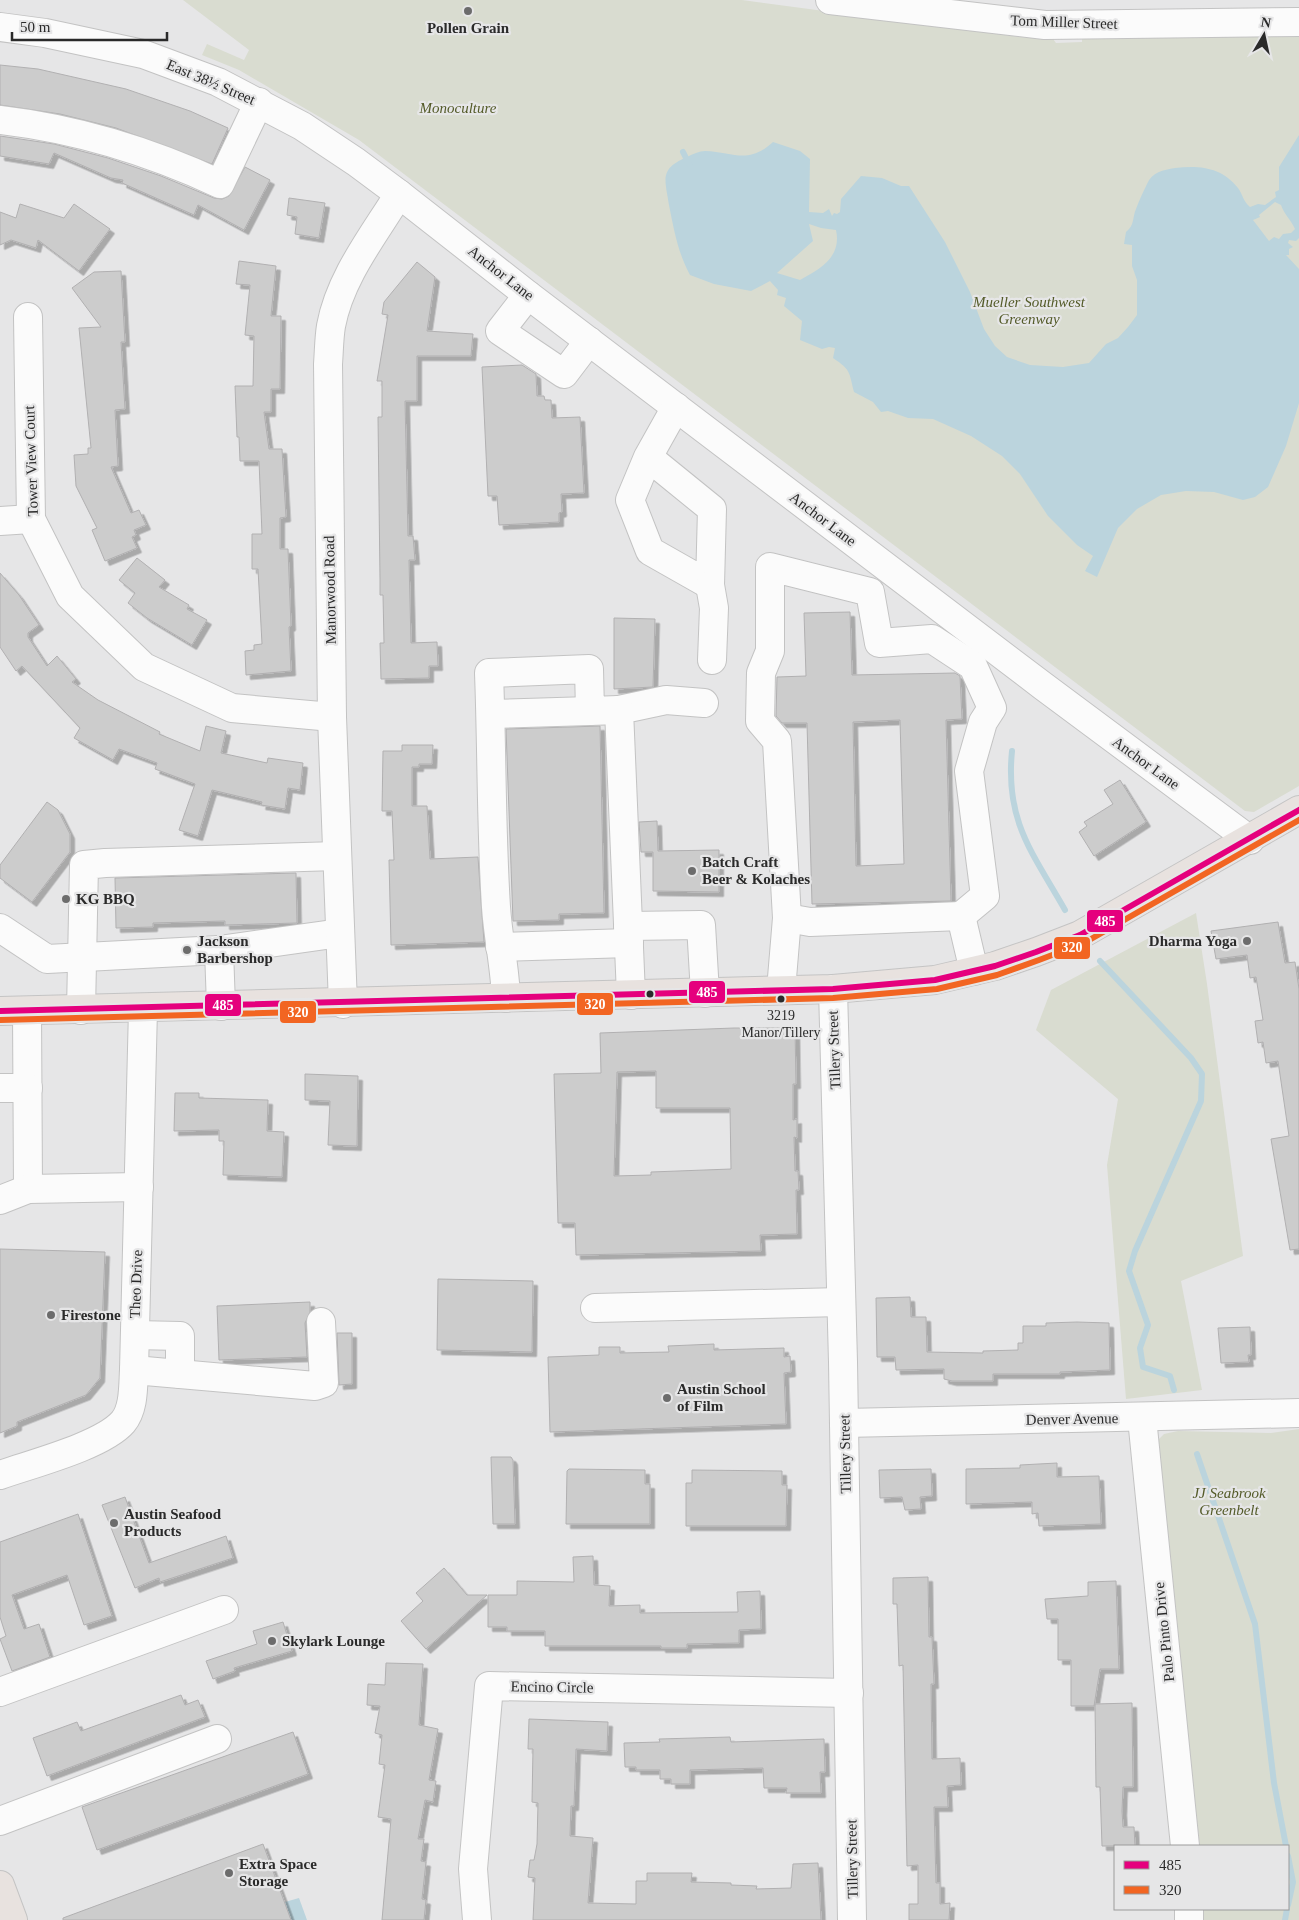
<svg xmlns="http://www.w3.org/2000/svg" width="1299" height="1920" font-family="'Times New Roman',serif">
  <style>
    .green { fill: #d9dcd0 }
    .water { fill: #bbd4dd; fill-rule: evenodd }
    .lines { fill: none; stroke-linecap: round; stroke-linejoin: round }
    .stream { stroke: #bbd4dd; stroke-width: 6 }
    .building { fill: #ccc; stroke: #b1b0b1; fill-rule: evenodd; filter: url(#shadow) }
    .minor-casing { stroke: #c3c3c3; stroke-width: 30 }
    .major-casing { stroke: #c4c4c4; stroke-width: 30 }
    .minor { stroke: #fbfbfb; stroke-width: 28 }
    .major { stroke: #e8e2df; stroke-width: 28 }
    .bus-1-casing { stroke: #e6e6e7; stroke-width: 10 }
    .bus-2-casing { stroke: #e6e6e7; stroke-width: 10 }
    .bus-1 { stroke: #e5007d; stroke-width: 6 }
    .bus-2 { stroke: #f26522; stroke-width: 6 }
    .poi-dot { fill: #6c6c6c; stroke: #e6e6e7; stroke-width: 2 }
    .bus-dot { fill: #2a2a2a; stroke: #e6e6e7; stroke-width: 2 }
    .labels { text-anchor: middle; stroke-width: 4.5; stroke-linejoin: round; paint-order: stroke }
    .bus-label { font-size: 14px; fill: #2a2a2a; stroke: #e6e6e7 }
    .street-label { font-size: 15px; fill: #2a2a2a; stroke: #e6e6e7 }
    .poi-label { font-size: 15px; font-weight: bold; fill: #2a2a2a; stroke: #e6e6e7; text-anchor: start }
    .park-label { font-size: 15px; font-style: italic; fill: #545b29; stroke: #e6e6e7 }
    .line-badge { stroke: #e6e6e7; stroke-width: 2 }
    .badge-label { font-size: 14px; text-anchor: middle; font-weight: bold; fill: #fff }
  </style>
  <defs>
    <filter id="shadow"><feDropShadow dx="4.5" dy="4.5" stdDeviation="0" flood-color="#0004"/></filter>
  </defs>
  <rect width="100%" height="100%" fill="#e6e6e7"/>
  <g class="green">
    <path d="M183,0h559l277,37 34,2 3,4 26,-1v-5l217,-2v751l-45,26 -9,-1 -886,-671 -120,-70 -37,-15 5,-11 37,16 5,-10z"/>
    <path d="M1196,913l11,71 36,272 -62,25 21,109 -76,9 -19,-234 11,-66 -82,-69 15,-40z"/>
    <path d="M1299,1429v491h-96l1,-11h84v-63h-88l-29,-240 -14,-165 7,-7 14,-3 93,2z"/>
  </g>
  <g class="water">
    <path d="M1299,135v103l-3,3 -7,-1 -1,3 5,4 -4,2v6h-3l13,14v134l-13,43 -18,41 -13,10 -12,3 -29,-8 -28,-1 -25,4 -24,14 -19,19 -21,49 -12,-6 8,-15 -16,-11 -29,-29 -28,-42 -18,-18 -31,-20 -38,-17 -25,-1 -20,-7 -7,1 -8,-10 -19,-10c-5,-20 -3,-22 -21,-34l2,-10 -6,-1 -7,2 -22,-9 2,-19 -18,-15 2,-8 -9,-3 1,-5 -8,-9 -19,10 -37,-7 -24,-9c-12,-22 -16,-45 -21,-70 -4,-26 -10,-36 18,-48 6,-3 12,-6 18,-6 29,1 43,14 68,-9l27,9 10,8 -1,53 14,1 6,-4 3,7 2,-3 3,1 3,-2 1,-13 20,-23 21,2 19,8h8l36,56 25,50 14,37 11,17 12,11 23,8 33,2 26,-4 17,-19 12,-6 10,-11 9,-12v-35l-5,-14v-21l-8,-1 2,-12c9,-7 6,-14 10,-23 3,-8 7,-17 11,-25 5,-12 16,-14 28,-16 24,-3 47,-1 63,20 5,7 5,13 12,19l8,-3 7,1 11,-8 -1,-5 4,-2v-23zM1275,202l6,3c4,11 9,13 14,24l-4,4 -8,1 -4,5 -5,-2 -5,4 -16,-21 7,-3 -1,-2zM809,224l12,4 15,2c6,27 -16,39 -36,50l-23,-7 36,-32z"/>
    <path d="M299,1898l8,22h-16l-6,-18z"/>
  </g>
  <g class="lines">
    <g class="stream">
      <path d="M683,152l6,12"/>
      <path d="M1012,751c-7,70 20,101 53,159"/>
      <path d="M1100,961l91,97 11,16 -1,27 -66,150 -6,20 19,54 -8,23 3,19 27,9 4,14"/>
      <path d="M1197,1454l58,170 19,159 12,63"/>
      <path d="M1288,1856l5,26 -5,23"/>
      <path d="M1285,1920l2,-11"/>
    </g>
  </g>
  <g class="building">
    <path d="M0,65l38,4 88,20 64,22 38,17 -16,36 -96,-36 -56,-14 -60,-9z"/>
    <path d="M0,136l54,8 54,14 53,18 53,22 8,1 7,-3 16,-29 25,13 -26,50 -46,-25 -4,10 -72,-32 1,-3 -12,-2 -57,-25 -5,11 -49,-8z"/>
    <path d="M289,198l36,5 -6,35 -24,-4 2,-17 -10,-2z"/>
    <path d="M20,204l44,14 10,-14 36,25 -31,42 -41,-31 -2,8 -25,-8 -11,5v-33l16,6z"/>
    <path d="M239,261l37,5 -5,50h10l-1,73h-9v23h-7l5,37h13l4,68 -6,1v31h8l3,77 -2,1 2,44 -45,4 -1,-24 9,-1v-5l8,-1 -4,-75h-6v-35h10l-3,-73h-19l-1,-24h-2l-2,-51h18l1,-50 -9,-1 5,-50 -14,-1z"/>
    <path d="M417,262l18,15 -8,54 46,3 -2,22h-54v45h-12l3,135h5l2,24h-6l2,83 26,-1 1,24h-9v12l-48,1 -1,-36h4l-1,-48h-3v-16l-2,-162h4v-36h-5l11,-66 -6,-1 2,-12z"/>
    <path d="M121,271l4,71h-4l4,67 -10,1 3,56 -7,1 20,46 8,-3 7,15 -12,5 2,5 -4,2 5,11 -32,13 -13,-31 5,-2 -21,-42 -2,-31 14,-1v-6h3l-12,-120 22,-1 -29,-39 22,-16z"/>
    <path d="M522,365l14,9 1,22h7l1,4h6l1,18 28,-1 4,76 -23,1 1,18 -3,1v9l-60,3 -2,-29h-9l-6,-129z"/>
    <path d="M137,558l28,22 -6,7 30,18 -2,4 20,11 -15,25 -45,-27 -19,-15 7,-10 -16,-13z"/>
    <path d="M0,573l19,22 20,30 -11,8v4l19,29 10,-10 19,23 -4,3 26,18 62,32 -1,2 41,17 6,-25 20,5 -5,22 46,10 1,-5 35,5 -3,27 -12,-2 -3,21 -24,-4 1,-3 -50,-12 -14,46 -19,-6 16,-46 -40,-15 2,-6 -38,-14 -6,11 -39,-22 6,-10 -58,-62 -6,5 -16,-24z"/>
    <path d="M850,612l2,63 103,-2 5,3 2,43 -16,1 5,181 -139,3 -5,-181h-25l-6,-7 1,-39 29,-1 -2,-63zM900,720l4,144 -48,2 -3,-144z"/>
    <path d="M614,618l41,1 -2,68 -39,2z"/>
    <path d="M600,726l4,187 -45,1v6l-46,1 -7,-192z"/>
    <path d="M402,745h31l-1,19h-13v3h-7v39h15l3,53 48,-2 6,85 -93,3 -2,-85h5l-2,-49h-10l1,-60h19z"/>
    <path d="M1120,780l26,42 -52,34 -15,-24 8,-6 -3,-4 29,-18 -9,-14z"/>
    <path d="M47,802l11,8 12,24v18l-38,50 -32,-24v-13z"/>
    <path d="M657,821l1,30 61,-1v42l-66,-1v-39h-12l-2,-30z"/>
    <path d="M296,873l1,50 -72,2v-4l-72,2v4l-37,1 -1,-50z"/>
    <path d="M1278,922l7,41 10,-1 4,27v260l-9,1 -19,-111 18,-3 -11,-75 -12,2 -3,-21 -5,1 -3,-22 8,-1 -7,-43 -6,1 -3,-23 -31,4 -5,-28z"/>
    <path d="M734,1028h61l1,56h-3v36l4,-1v19l-3,-1 1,34h3l1,19h-3l1,44 -37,1 1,16 -185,4 -1,-32h-17l-4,-149 47,-1 -1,-40zM656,1071v37h74l1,61 -80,3v3l-37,1 3,-104z"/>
    <path d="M305,1074l53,2 -1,70 -29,-1 2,-44 -25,-1z"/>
    <path d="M175,1093h24v5l69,2 -1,31 17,1 -2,45 -59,-2 1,-34h-5v-11l-45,1z"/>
    <path d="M0,1249l105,3 -5,126 -14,17 -69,27v4l-17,7z"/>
    <path d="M438,1279l95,2 -1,71 -95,-2z"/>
    <path d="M910,1297l1,20h15l1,35 56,1v-2l35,-1v-7h5v-17h23v-3l31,-1 32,1 1,47 -50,2v2h-67v7h-41l-8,-2v-10l-48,1 -1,-13h-18l-1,-59z"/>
    <path d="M310,1302v10l-5,11 2,34 -88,3 -2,-54z"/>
    <path d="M1250,1327l1,28h-3l1,7 -28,1 -3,-35z"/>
    <path d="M337,1333h15v51l-13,1z"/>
    <path d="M714,1344v6l70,-2v9l6,-1 1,16 -7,1 2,51 -236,8 -2,-75 51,-2v-8h21v6l49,-1 -1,-6z"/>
    <path d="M491,1457h20l2,3 2,64h-22z"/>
    <path d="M1057,1463v14l42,-1 2,48 -62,2 -1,-13 -6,1v-12l-66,2v-35l54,-1v-3z"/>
    <path d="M569,1469l76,1v14h5v40h-84l1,-53z"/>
    <path d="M931,1469l1,27 -12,1 1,12 -16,1 -3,-13 -22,1 -1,-28z"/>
    <path d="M692,1470l90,1v14h5l-1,41h-100v-43h6z"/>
    <path d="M125,1497l24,66 77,-27 7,22 -73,24 -1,-4 -24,10 -33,-83z"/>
    <path d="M78,1514l34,102 -28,9 -17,-50 -55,20 12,34 15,-5 11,33 -38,14 -12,-32 6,-3 -6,-19v-75z"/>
    <path d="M593,1556l1,29 16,1 -1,20 31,-1v8l98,-1 -1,-20 23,-1 1,38 -22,1v13l-52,1v4h-26v-2h-116v-15h-38v-4h-19v-32h29v-14l57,1 -1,-25z"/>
    <path d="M444,1568l23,27h20l-61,54 -25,-28 22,-20 -7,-8z"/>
    <path d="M928,1577l1,60h3l2,47h-3l1,75 28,-1 1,27 -14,1 1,21h-14l2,76h4v21l10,-1 -1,17h-40v-16h9v-39l-11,1 -4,-201 -4,1 -2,-62h-4v-26z"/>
    <path d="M1116,1581l3,88h-19l-6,37h-23v-46h-13v-41h-11l-2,-20 43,-3v-14z"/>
    <path d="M283,1622l9,29 -58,17 1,3 -22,8 -7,-18 51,-17 -4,-13z"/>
    <path d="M386,1663l37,1 -4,61 19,4 -9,51 7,1 -3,21 -8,-2 -7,39h6l-3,22 5,1 -4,37 4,1 -2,20h-42l9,-101 -13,-2 7,-52 -6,-1 3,-29 -7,-2 5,-27 -13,-1 1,-21 17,1z"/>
    <path d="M181,1695l4,10 13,-5 7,17 -158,59 -14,-38 44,-16 4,9z"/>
    <path d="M1132,1703l1,84h-10l-1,24 1,16h11l1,19h-33l-2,-59h-4l-1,-83z"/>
    <path d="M529,1719l79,3 -1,29 -31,-2 -2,57h-3l-1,30 23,2 -5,65 48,1v-23h11v-8h45l-1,9 40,1v2l26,1 -1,3 35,-1 2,-24 25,-1 3,57h-288l2,-42 -7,-1 2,-17h4l3,-16 1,-41 -6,-1 1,-53h-5z"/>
    <path d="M293,1732l15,42 -211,76 -15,-43z"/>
    <path d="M730,1737l1,5 93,-3 1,33h-5l1,21h-35l1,-5h-23l-1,-20 -73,2v14h-19v-5h-11v-9h-24v-3h-11l-1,-24 36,-1 -1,-3z"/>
    <path d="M263,1844l28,76h-228v-2z"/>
  </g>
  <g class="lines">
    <defs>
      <g id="minor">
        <path d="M830,0l215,25 254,-3"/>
        <path d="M0,27l45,6 98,21 75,28 84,44 54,36 43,32 129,101 515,391 207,154"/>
        <path d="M0,120c77,9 149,31 220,64l39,-82"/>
        <path d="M528,295l-28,36 64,43 25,-33"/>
        <path d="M28,317l3,202 39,77 74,71 88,41 100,9"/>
        <path d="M648,457l-18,43 20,51 60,34 2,-76 -64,-52 28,-50"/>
        <path d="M0,521l31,-2"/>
        <path d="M710,585l4,23 -2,52"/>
        <path d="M491,714l99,-3"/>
        <path d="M787,918l23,4 151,-6 13,55"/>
        <path d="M628,926l73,-1 4,68"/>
        <path d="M0,928l47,31 172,-9 121,-17"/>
        <path d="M500,947l129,-4"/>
        <path d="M219,950l2,56"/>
        <path d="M833,989l10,373 9,558"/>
        <path d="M781,990l6,-72 -10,-177 -17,-20 1,-48 9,-22v-84l100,25 9,51 53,-4 41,27 19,42 -9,14 -14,49 16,125 -24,20"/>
        <path d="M631,995l-12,-285 47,-10 38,3"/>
        <path d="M506,998c-1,-31 -8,-60 -10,-91 -5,-78 -4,-156 -7,-234l100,-4 1,42 29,-1"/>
        <path d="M343,1004l-11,-287 -4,-353c1,-13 1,-26 3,-38 9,-49 43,-91 68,-132"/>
        <path d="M81,1010l3,-145 21,-2 232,-7"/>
        <path d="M27,1011l1,178"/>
        <path d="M0,1088h28"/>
        <path d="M0,1200l28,-11 111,-2"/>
        <path d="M595,1308l246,-6"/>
        <path d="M135,1335l45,1v38"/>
        <path d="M134,1370l181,16 9,-3 -3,-61"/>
        <path d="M1142,1418l43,428"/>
        <path d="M844,1423l455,-10"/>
        <path d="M0,1475c31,-11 102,-29 123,-53 11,-13 10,-35 11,-52l9,-361"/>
        <path d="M0,1692l224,-82"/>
        <path d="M0,1821l217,-82"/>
        <path d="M477,1920l-4,-51 16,-183 360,7"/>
        <path d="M1189,1920v-11"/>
      </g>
      <g id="major">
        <path d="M0,1011l833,-22 102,-9 60,-14 41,-14 44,-17 219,-125"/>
        <path d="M0,1885l13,35"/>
      </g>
    </defs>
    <use href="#minor" class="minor-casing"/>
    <use href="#major" class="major-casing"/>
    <use href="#minor" class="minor"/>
    <use href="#major" class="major"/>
    <defs>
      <path id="bus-1" d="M0,1011l833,-22 102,-9 60,-14 41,-14 44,-17 219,-125"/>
      <path id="bus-2" d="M0,1020l833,-22 104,-9 60,-14 42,-15 45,-17 215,-123"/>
    </defs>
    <use href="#bus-1" class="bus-1-casing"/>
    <use href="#bus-2" class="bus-2-casing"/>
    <use href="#bus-1" class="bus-1"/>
    <use href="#bus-2" class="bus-2"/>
  </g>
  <g class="poi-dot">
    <circle cx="468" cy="11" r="5"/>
    <circle cx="692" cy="871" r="5"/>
    <circle cx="66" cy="899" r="5"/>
    <circle cx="1247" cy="941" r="5"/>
    <circle cx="187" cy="950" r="5"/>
    <circle cx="51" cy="1315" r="5"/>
    <circle cx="667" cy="1398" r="5"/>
    <circle cx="114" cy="1523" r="5"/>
    <circle cx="272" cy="1641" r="5"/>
    <circle cx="229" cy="1873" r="5"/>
  </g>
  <g class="bus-dot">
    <circle cx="650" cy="994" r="4.5"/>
    <circle cx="781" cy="999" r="4.5"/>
  </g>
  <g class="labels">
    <g class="bus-label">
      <text x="781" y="1020">3219<tspan x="781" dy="17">Manor/Tillery</tspan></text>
    </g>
    <g class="street-label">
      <text transform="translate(1064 22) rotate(2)" y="5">Tom Miller Street</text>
      <text transform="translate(211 82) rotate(23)" y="5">East 38½ Street</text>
      <text transform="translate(501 273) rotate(38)" y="5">Anchor Lane</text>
      <text transform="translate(31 461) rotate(-92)" y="5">Tower View Court</text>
      <text transform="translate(823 519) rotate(37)" y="5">Anchor Lane</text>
      <text transform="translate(330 590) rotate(-91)" y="5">Manorwood Road</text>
      <text transform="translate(1146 763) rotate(36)" y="5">Anchor Lane</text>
      <text transform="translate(834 1050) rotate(-92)" y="5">Tillery Street</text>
      <text transform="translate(136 1284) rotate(-88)" y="5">Theo Drive</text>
      <text transform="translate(1072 1419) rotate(-1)" y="5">Denver Avenue</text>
      <text transform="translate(845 1454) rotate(-91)" y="5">Tillery Street</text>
      <text transform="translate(1164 1632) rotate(-96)" y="5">Palo Pinto Drive</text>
      <text transform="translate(552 1687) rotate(1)" y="5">Encino Circle</text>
      <text transform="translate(852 1859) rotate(-91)" y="5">Tillery Street</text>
    </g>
    <g class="poi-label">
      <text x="468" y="33" text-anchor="middle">Pollen Grain</text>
      <text x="702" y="867">Batch Craft<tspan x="702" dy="17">Beer &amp; Kolaches</tspan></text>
      <text x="76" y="904">KG BBQ</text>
      <text x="197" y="946">Jackson<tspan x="197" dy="17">Barbershop</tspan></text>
      <text x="1237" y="946" text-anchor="end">Dharma Yoga</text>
      <text x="61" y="1320">Firestone</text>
      <text x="677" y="1394">Austin School<tspan x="677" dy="17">of Film</tspan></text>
      <text x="124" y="1519">Austin Seafood<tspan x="124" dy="17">Products</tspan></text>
      <text x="282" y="1646">Skylark Lounge</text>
      <text x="239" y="1869">Extra Space<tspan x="239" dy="17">Storage</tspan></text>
    </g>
    <g class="park-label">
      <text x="458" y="113">Monoculture</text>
      <text x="1029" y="307">Mueller Southwest<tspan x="1029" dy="17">Greenway</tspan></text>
      <text x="1229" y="1498">JJ Seabrook<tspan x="1229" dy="17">Greenbelt</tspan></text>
    </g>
  </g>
  <g class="line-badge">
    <rect x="1086" y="909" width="38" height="24" rx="5" fill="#e5007d"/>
    <rect x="1053" y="936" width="38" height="24" rx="5" fill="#f26522"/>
    <rect x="688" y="980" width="38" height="24" rx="5" fill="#e5007d"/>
    <rect x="576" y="992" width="38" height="24" rx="5" fill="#f26522"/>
    <rect x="204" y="993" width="38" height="24" rx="5" fill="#e5007d"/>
    <rect x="279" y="1000" width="38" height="24" rx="5" fill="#f26522"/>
  </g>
  <g class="badge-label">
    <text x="1105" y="926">485</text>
    <text x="1072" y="952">320</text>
    <text x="707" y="997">485</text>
    <text x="595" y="1009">320</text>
    <text x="223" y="1010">485</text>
    <text x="298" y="1017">320</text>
  </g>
  <rect x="1114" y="1845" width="175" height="65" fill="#e6e6e7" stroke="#9b9b9b"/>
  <rect x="1124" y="1861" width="25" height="8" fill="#e5007d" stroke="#9b9b9b"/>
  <text x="1159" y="1870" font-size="15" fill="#2a2a2a">485</text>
  <rect x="1124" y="1886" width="25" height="8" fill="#f26522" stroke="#9b9b9b"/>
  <text x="1159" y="1895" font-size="15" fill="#2a2a2a">320</text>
  <g transform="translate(1264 35) rotate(9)" stroke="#e6e6e7" stroke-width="4" paint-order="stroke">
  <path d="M0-4L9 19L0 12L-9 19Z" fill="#2a2a2a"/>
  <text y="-8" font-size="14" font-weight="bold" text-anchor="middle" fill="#2a2a2a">N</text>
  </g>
  <path d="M12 32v8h155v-8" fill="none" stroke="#2a2a2a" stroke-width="2.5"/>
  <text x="20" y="32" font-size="15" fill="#2a2a2a" stroke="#e6e6e7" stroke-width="4" paint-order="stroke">50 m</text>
</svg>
